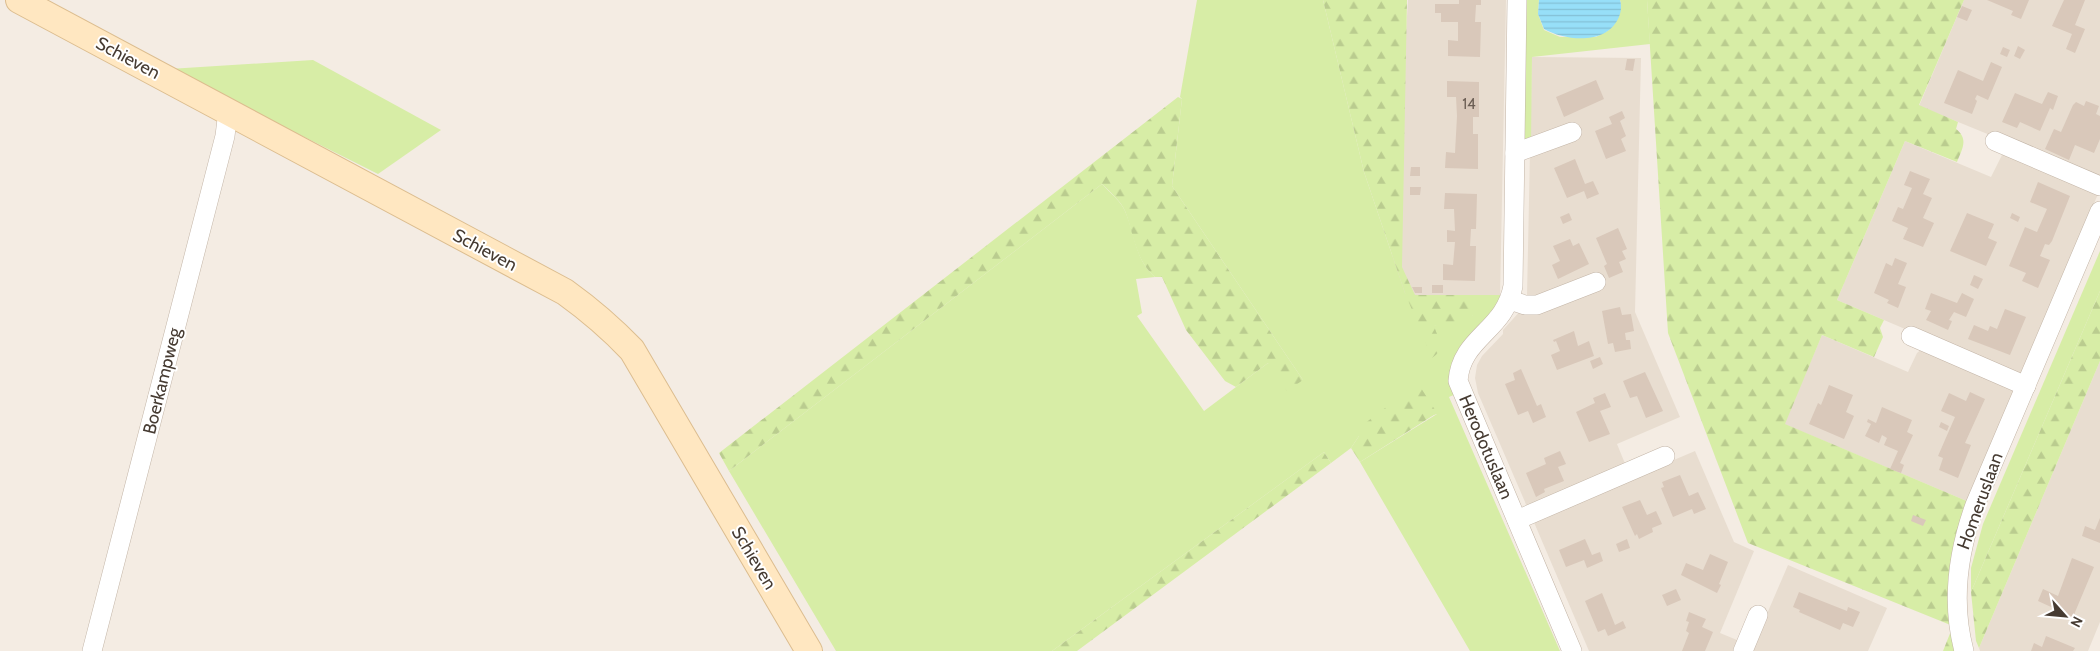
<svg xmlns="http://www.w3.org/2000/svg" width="2100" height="651" font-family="Cabin,sans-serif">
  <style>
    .residential { fill: #e8ddd0 }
    .green { fill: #d7eda6 }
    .forest { fill: url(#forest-firs) }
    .water { fill: url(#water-rules) }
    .building { fill: #d9c8ba }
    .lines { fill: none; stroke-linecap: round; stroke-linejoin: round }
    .street-casing { stroke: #c3b5a7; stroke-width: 20 }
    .secondary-casing { stroke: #dcbd8f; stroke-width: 28 }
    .street { stroke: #fff; stroke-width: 19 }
    .secondary { stroke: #ffe7c1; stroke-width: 26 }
    .labels { text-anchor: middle; stroke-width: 4; stroke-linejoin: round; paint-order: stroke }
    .number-label { font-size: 15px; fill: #6b5e54 }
    .street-label { font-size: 18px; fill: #463b32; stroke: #fff }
  </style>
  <defs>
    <pattern id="forest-firs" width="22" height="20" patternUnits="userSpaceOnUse" patternTransform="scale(1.25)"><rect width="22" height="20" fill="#d7eda6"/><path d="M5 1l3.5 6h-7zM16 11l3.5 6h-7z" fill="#bacc8f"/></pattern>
    <pattern id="water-rules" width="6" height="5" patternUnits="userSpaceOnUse" patternTransform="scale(1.25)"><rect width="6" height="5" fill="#97dff8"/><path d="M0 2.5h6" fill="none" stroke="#84c0d5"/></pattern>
  </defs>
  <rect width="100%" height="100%" fill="#f4ece3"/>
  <g class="residential">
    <path d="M1408,0h98l-6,297h-98l-10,-38z"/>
    <path d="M1964,0h136v180l-181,-74z"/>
    <path d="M1532,57l109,1 -6,254 45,105 -63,27 9,22 -98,43 -50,-116 -3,-15 2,-13 5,-9 21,-22v-4l19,-21 17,-8 -12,-5z"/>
    <path d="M1905,141l86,36 12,-24 95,41 -73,176 -3,3 -9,2 -176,-75z"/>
    <path d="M1822,335l86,37 9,-19 6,-5 92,41 -46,113 -185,-78z"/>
    <path d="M2100,361v261l-12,29h-108l-1,-3z"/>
    <path d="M1695,451l39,91 20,9 -34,82 17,7 2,11h-150l-56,-131z"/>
    <path d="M1788,565l99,43 -19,43h-117z"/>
  </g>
  <g class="green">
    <path d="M1197,0h126l41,172 41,121 28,33 40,-11v-20h31l-48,99 -7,3 111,254h-90l-110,-189 77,-48 -78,22 -8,12 -20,15 -7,-11 -272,199h-216l-107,-180 373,-287c7,8 19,17 23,27 10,23 10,49 30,66l-19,2 6,34 -5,3 67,95 64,-48 35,17 -131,-194 10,-87 -2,-2z"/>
    <path d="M1525,0h14l-1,14 6,16 16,7h36l13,-7 12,-26 -1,-4h27l3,44 -118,13 -1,86 -7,-3z"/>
    <path d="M313,60l128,70 -63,44 -209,-105z"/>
    <path d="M2100,251v40l-129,301v-24l12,-44z"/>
  </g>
  <g class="forest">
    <path d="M1323,0h84l-5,267 13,28h58v20l-8,7 -31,4c5,15 13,21 -2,32l-27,-65 -41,-121z"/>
    <path d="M1647,0h317l-45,105 39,17 -2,7c13,10 6,20 1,33l-52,-21 -68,159 47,20 -4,8 3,9 -9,20 -52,-22 -37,89 184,78 -10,149h-16l10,-25 -205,-83 -80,-210z"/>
    <path d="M1178,97l4,2 -10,87 131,194 -16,11 -19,-28 -32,24 -11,-6 -39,-51 -24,-53h-7c-20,-17 -21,-43 -30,-66 -4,-10 -16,-20 -23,-27l-373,287 -10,-18z"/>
    <path d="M2100,291v70l-121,287 -3,-7 -5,-49z"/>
    <path d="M1416,388h5l16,25 -77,49 -9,-14 8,-12 1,-9 50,-38z"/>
    <path d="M1324,452l7,11 -254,188h-25z"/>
  </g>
  <path class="water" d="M1539,0h81c2,6 1,13 -2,19 -13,26 -52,22 -74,10l-6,-15z"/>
  <g class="building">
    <path d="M1459,0h22v5h-5l-1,17h6l-1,35 -32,-1v-16l10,1v-19h-17v-9h-6v-9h24z"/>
    <path d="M1987,0h42l-8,19 -10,-4 2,-4z"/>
    <path d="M2064,0h21l-10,25 10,4 -10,24 -9,-4 6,-15 -20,-8z"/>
    <path d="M1962,6l10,4 -5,11 -10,-4z"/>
    <path d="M2018,46l7,4 -5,9 -6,-3z"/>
    <path d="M2003,47l7,3 -3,7 -7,-3z"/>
    <path d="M1627,59h8l-2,12 -8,-1z"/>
    <path d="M1991,62l11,5 -14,33 -11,-5 -2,4 2,2 -5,13 -28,-11 14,-33 25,11z"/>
    <path d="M1596,80l8,19 -40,18 -8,-20z"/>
    <path d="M1447,81l32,1v35h-6v17h5v35l-33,-1 1,-16 9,1 2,-37 -1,-19h-9z"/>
    <path d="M2048,92l10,4 -5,14 -3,-2 -10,23 -20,-9 -3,6 -15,-6 13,-29 27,11z"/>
    <path d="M2086,101l13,5 -3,8 4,2v23l-6,14 -19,-8 -6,15 -24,-11 9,-20 7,3 12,-27 3,-3 8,4z"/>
    <path d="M1622,111l3,7 -5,3 6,15 -5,3 5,12 -20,8 -11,-28 17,-7 -3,-7z"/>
    <path d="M1575,159l10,25 8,-3 6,13 -12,5 -3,-8 -17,7 -13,-30z"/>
    <path d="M1411,167h9v9h-10z"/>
    <path d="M1910,171l20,8 -7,15 9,4 -9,20 11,5 -11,24 -20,-8 5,-11 -16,-7 6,-14 5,2 9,-21 -8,-3z"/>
    <path d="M2038,182l32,14 -18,45 -3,4 -4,-1 -5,12 10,4 -12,28 -16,-7 4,-8 -17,-7 16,-39 12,5 10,-23 -17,-7z"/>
    <path d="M1410,187h11l-1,8h-10z"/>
    <path d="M1445,193l32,1 -1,35h-5l-1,17h6l-1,35 -32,-1v-16l10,1 2,-23h-8v-12l8,1 -1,-22h-10z"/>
    <path d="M1569,213l3,7 -9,4 -3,-7z"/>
    <path d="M1967,213l27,11 -6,14 9,4 -11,24 -36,-15z"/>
    <path d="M2012,213l8,4 -2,5 -8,-4z"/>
    <path d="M1618,228l9,21 -5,2 4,8 -7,3 4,10 -14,6 -5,-12 3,-2 -11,-26z"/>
    <path d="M1570,239l3,7 6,-3 10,21 -31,15 -6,-14 8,-4 -7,-15z"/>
    <path d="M1895,258l12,5 -9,21 8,3 -8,21 -11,-5 2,-3 -15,-7 12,-30 6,3z"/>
    <path d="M1974,275l9,4 -5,10 -8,-4z"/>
    <rect x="1432" y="285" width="11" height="8"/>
    <path d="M1412,287h10v6h-7z"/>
    <path d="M1931,293l26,10 5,-10 12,6 -8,18 -12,-5 -5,8 3,1 -4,9 -22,-10 5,-9 -6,-2z"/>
    <path d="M1620,307l2,8 9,-1 3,17 -9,2 1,7h4l1,9 -16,3 -2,-9 -5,1 -6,-33z"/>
    <path d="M2005,309l21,8 -16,38 -42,-16 6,-14 14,6 2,-5 7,3z"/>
    <path d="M1574,331l4,15 11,-5 5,15 -37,14 -6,-15 9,-4 -4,-10 -2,1 -1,-2z"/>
    <path d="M1600,357l3,7 -10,5 -3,-8z"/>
    <path d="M1521,369l16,37 4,-2 5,13 -13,6 -5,-12 -10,4 -13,-31 10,-4 -2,-7z"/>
    <path d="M1645,372l18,39 -17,7 -9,-22 -7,2 -7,-17z"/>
    <path d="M1829,385l24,10 -7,17 8,4 -10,23 -35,-15 9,-21 3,2z"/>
    <path d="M1970,392l15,7 -20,44 6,2 -13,33 -19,-8 4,-12 -5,-2 17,-39 -14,-6 8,-18 17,8z"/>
    <path d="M1605,393l6,14 -11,4 10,23 -21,8 -13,-30 19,-9 -2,-5z"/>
    <path d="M1882,407l30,13 -5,12 6,3 -13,28 4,2 -3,8 -11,-4 8,-18 -14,-6 3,-7 -5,-3 -3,8 -14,-7 6,-12 -4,-2 1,-3 8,4z"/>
    <path d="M1941,422l8,4 -2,5 -8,-4z"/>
    <path d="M1560,451l6,13 -8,3 6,14 -20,8 1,3 -9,5 -10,-24 20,-9 -2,-6z"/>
    <path d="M1680,475l9,21 9,-4 8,17 -12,5 -2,-5 -19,8 -12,-29 3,-1 -2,-5z"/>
    <path d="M1640,500l7,15 9,-4 6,13 -10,4 1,4 -14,7 -2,-5 -2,2 -13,-29z"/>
    <path d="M1913,515l13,5 -3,6 -12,-5z"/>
    <path d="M2100,518v25l-18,-7 3,-10 10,4z"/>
    <path d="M1585,539l7,16 8,-3 3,9 -16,7 -3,-8 -18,7 -7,-17z"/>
    <path d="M1627,539l3,9 -11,4 -3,-8z"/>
    <path d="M1710,554l18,8 -9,22 2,1 -4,8 -36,-18 5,-12 17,7z"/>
    <path d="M2072,558l22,9 -21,50 -35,-16 5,-12 15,7z"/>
    <path d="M1676,589l5,11 -14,6 -5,-11z"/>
    <path d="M1799,592l48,19 1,-4 12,5 -7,15 -10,-4 -3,7 -41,-18 1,-2 -7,-3z"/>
    <path d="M1602,593l13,32 8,-4 3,7 -18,8 -3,-7 -7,3 -13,-31z"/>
    <path d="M1689,612l17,7 -4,8 11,5 -8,19h-23l7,-18 -3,-2 3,-9 -3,-1z"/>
    <path d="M2046,636l29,12 -2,3h-42l3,-8 8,4z"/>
  </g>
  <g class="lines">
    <defs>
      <g id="street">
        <path d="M1517,0l-4,286c-8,45 -52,51 -55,95l114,270"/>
        <path d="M1995,141l105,45"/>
        <path d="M1515,153l57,-21"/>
        <path d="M1510,300l15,5h12l59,-23"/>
        <path d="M1911,336l115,50"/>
        <path d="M1517,520l148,-64"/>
        <path d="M92,651l133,-515 3,-25"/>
        <path d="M1743,651l15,-36"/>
        <path d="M1964,651c-13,-49 -6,-99 11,-146l125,-294"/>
      </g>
      <path id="secondary" d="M19,0l546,292c25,18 46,36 67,58l177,301"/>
    </defs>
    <use href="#street" class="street-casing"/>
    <use href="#secondary" class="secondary-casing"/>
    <use href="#street" class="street"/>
    <use href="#secondary" class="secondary"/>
  </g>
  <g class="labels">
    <g class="number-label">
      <text x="1469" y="109">14</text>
    </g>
    <g class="street-label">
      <text transform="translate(128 58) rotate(28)" y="6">Schieven</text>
      <text transform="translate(485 250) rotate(28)" y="6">Schieven</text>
      <text transform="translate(162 381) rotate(-76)" y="6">Boerkampweg</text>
      <text transform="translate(1486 447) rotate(67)" y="6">Herodotuslaan</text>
      <text transform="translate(1980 501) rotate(-70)" y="6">Homeruslaan</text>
      <text transform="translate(754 558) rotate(59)" y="6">Schieven</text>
    </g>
  </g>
  <g transform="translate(2065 616) rotate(117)" stroke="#ffffff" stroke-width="4" paint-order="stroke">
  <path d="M0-4L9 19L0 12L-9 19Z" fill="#463b32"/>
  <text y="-8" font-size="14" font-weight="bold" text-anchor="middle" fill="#463b32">N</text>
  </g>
</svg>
